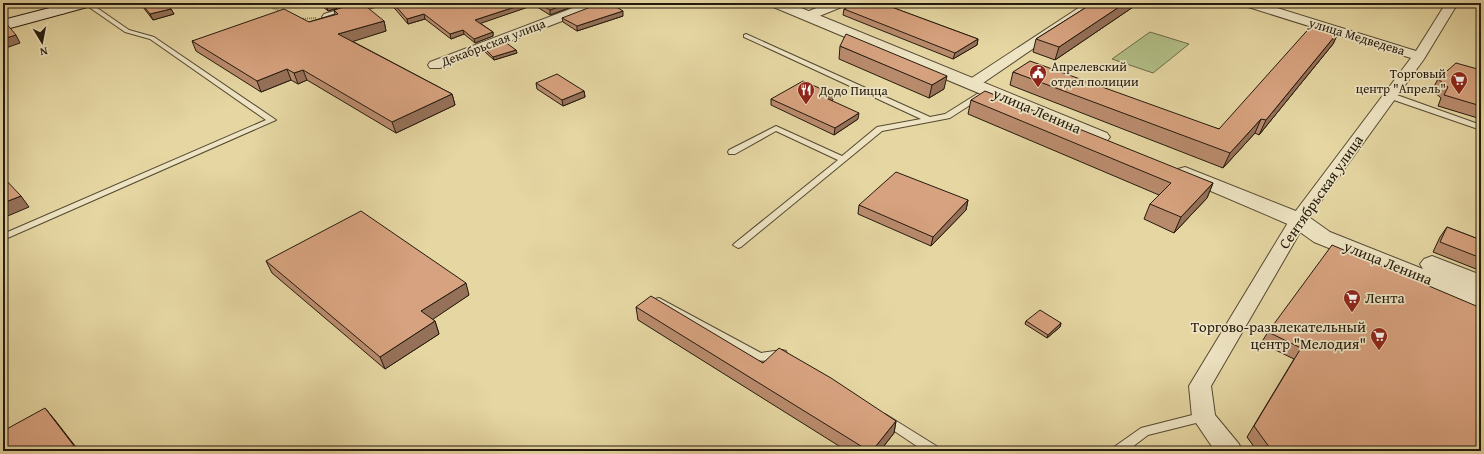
<svg xmlns="http://www.w3.org/2000/svg" width="1484" height="454" font-family="'Gentium Book Plus',serif">
  <style>
    .green { fill: #b2be86; stroke: #6b6c4a }
    .lines { fill: none; stroke-linecap: round; stroke-linejoin: round }
    .service-casing { stroke: #544932; stroke-width: 2 }
    .minor-casing { stroke: #544932; stroke-width: 2 }
    .tertiary-casing { stroke: #544932; stroke-width: 2 }
    .secondary-casing { stroke: #241a0d; stroke-width: 2 }
    .path { stroke: #241a0d; stroke-width: 2; stroke-dasharray: 0.5 1.5; stroke-linecap: butt }
    .service { fill: #eee4c3; fill-rule: evenodd }
    .minor { fill: #eee4c3; fill-rule: evenodd }
    .tertiary { fill: #eee4c3; fill-rule: evenodd }
    .secondary { fill: #eee4c3; fill-rule: evenodd }
    .wall { fill: #b98b6d; stroke: #241a0d }
    .shaded-wall { fill: #967159; stroke: #241a0d }
    .building { fill: #d7a27f; stroke: #241a0d }
    .labels { text-anchor: middle; stroke-width: 3.5; stroke-linejoin: round; paint-order: stroke }
    .far-street-label { font-size: 13px; fill: #241a0d; stroke: #eee4c3 }
    .far-poi-label { font-size: 13px; fill: #241a0d; stroke: #eee4c3; text-anchor: start }
    .street-label { font-size: 15px; fill: #241a0d; stroke: #eee4c3 }
    .poi-label { font-size: 15px; fill: #241a0d; stroke: #eee4c3; text-anchor: start }
  </style>
  <rect width="100%" height="100%" fill="#e5d6a2"/>
  <filter id="stains"><feTurbulence type="fractalNoise" baseFrequency=".005" numOctaves="4"/><feColorMatrix values="0 0 0 0 .2 0 0 0 0 .09 0 0 0 0 .02 0 0 0 .5 -.17"/></filter>
  <radialGradient id="worn" r=".72"><stop offset=".6" stop-color="#630" stop-opacity="0"/><stop offset="1" stop-color="#630" stop-opacity=".3"/></radialGradient>
  <path class="green" d="M1150,32l39,12 -36,29 -41,-14z"/>
  <g class="lines">
    <defs>
      <g id="service">
        <path d="M83,3h7l39,27 25,7 122,83 -273,120v-6l263,-114 -116,-81 -25,-7z"/>
        <path d="M746,34l184,83 15,-3 32,-20h3l4,2 -34,22 -68,13 -141,116 -3,1 -5,-3 2,-2 103,-83 -62,-29 -41,23h-6l-1,-2 1,-2 47,-24 66,30 35,-29 44,-8 -177,-82v-2z"/>
        <path d="M1388,94h6l87,31v5l-93,-32z"/>
        <path d="M659,298l102,55 21,-3 4,1 1,3 -1,3c-8,2 -22,5 -30,3l-101,-57 -1,-2 1,-2z"/>
        <path d="M1204,412l4,2 2,3 -2,3 -60,15 -21,16h-15l2,-4 27,-19z"/>
        <path d="M885,414l53,33 2,4h-16l-43,-29 -2,-3 2,-3z"/>
      </g>
      <g id="minor">
        <path d="M361,3h19l-2,3 -50,15 -4,-1 -2,-3 2,-3z"/>
        <path d="M586,3h17l-2,3 -161,62h-10l-2,-3 2,-3z"/>
        <path d="M829,3h17l-2,3 -32,13h-8l-2,-3 2,-3z"/>
        <path d="M1086,3h14l-123,84 -5,1 -5,-1 -2,-3 2,-3z"/>
        <path d="M1243,3h18l155,48 30,-48h12l-34,56 -118,163 -95,164 4,29 24,29 3,7h-27l-23,-34 -3,-31 103,-170 119,-158 -166,-52z"/>
      </g>
      <g id="tertiary">
        <path d="M49,3h14l4,7 -2,3 -5,1 -5,-1z"/>
        <path d="M769,3h20l318,130 3,4 -3,4 -7,2 -7,-2 -322,-135z"/>
        <path d="M1185,167l121,48 24,17 93,37 -3,-5 4,-5 8,-3 49,19v35l-167,-68 -24,-17 -112,-48 -3,-4 3,-4z"/>
      </g>
      <path id="secondary" d="M69,3h24l-2,3 -88,24v-10z"/>
    </defs>
    <use href="#service" class="service-casing"/>
    <use href="#minor" class="minor-casing"/>
    <use href="#tertiary" class="tertiary-casing"/>
    <use href="#secondary" class="secondary-casing"/>
    <g class="path">
      <path d="M261,3l22,9"/>
      <path d="M301,19l15,-1"/>
    </g>
    <use href="#service" class="service"/>
    <use href="#minor" class="minor"/>
    <use href="#tertiary" class="tertiary"/>
    <use href="#secondary" class="secondary"/>
  </g>
  <g class="wall">
    <path d="M141,3l30,6 3,5 -21,6 -10,-13z"/>
    <path d="M323,3h31l-26,8 -6,-5 -1,-2z"/>
    <path d="M390,3h192l-32,12 -16,-10 -54,18 13,9v4l-18,7 -11,-9 -13,5 -26,-20 -17,5z"/>
    <path d="M1093,3h46l-84,57 -22,-8 3,-13z"/>
    <path d="M891,7l87,32 -1,6 -24,14 -110,-44 1,-6z"/>
    <path d="M334,10l50,11 2,10 -34,10 100,53 3,11 -59,28 -89,-53 -9,4 -7,-4 -30,12 -65,-41 -4,-10 117,-19 26,-8z"/>
    <path d="M623,16l-46,15 -14,-9 -1,-4z"/>
    <path d="M1339,31l-6,13 -74,91 -4,-2 -32,35 -213,-83 3,-13 206,57z"/>
    <path d="M840,46l104,43 -15,9 -90,-39z"/>
    <path d="M485,49l31,1 1,3 -23,7 -9,-8z"/>
    <path d="M1481,70v49l-43,-13 3,-8 -9,-8 6,-11z"/>
    <path d="M536,83l48,8 1,6 -22,9 -26,-17z"/>
    <path d="M771,99l62,1 -2,1 27,18 -24,16 -63,-30z"/>
    <path d="M971,100l242,83 -6,15 -33,35 -30,-14 6,-15 9,-9 -191,-81z"/>
    <path d="M968,200l-2,10 -35,36 -73,-32 1,-9z"/>
    <path d="M1447,227l34,13v31l-48,-19 7,-15z"/>
    <path d="M266,261l203,34 -37,24 3,2 4,13 -54,35 -113,-96z"/>
    <path d="M636,307l127,56 133,58 -2,12 -14,18h-33l-209,-131z"/>
    <path d="M1481,308v143h-224l-10,-14 47,-78 -33,-16 7,-11z"/>
    <path d="M1026,321l35,2 -1,4 -13,11 -22,-14z"/>
  </g>
  <g class="shaded-wall">
    <path d="M345,3h9l-26,8 -1,-3z"/>
    <path d="M527,3h7v2l-58,20 -1,-5z"/>
    <path d="M569,3h13l-32,12v-5z"/>
    <path d="M888,3h10l-13,7 1,-5z"/>
    <path d="M1125,3h14l-84,57 4,-13z"/>
    <path d="M171,9l3,5 -21,6 -3,-6z"/>
    <path d="M623,11v5l-46,15v-5z"/>
    <path d="M424,14l1,5 -17,5 -1,-5z"/>
    <path d="M384,21l2,10 -44,14 -4,-11z"/>
    <path d="M463,30l1,4 -13,5 -1,-5z"/>
    <path d="M1339,31l-6,13 -74,91 7,-15z"/>
    <path d="M493,32v4l-18,7 -1,-4z"/>
    <path d="M16,35l4,8 -17,6v-10z"/>
    <path d="M978,39l-1,6 -24,14 2,-6z"/>
    <path d="M516,50l1,3 -23,7 -1,-3z"/>
    <path d="M287,69l4,11 -30,12 -4,-11z"/>
    <path d="M303,70l4,10 -9,4 -4,-11z"/>
    <path d="M947,76l-3,13 -15,9 3,-13z"/>
    <path d="M584,91l1,6 -22,9 -1,-6z"/>
    <path d="M452,94l3,11 -59,28 -4,-11z"/>
    <path d="M833,94v6l-8,5 1,-7z"/>
    <path d="M859,113l-1,6 -24,16 1,-7z"/>
    <path d="M1261,119l-6,14 -32,35 7,-15z"/>
    <path d="M1213,183l-6,15 -33,35 7,-16z"/>
    <path d="M21,196l8,11 -26,11v-15z"/>
    <path d="M968,200l-2,10 -35,36 2,-9z"/>
    <path d="M466,283l3,12 -43,29 -5,-13z"/>
    <path d="M435,321l4,13 -54,35 -5,-12z"/>
    <path d="M1061,323l-1,4 -13,11 1,-3z"/>
    <path d="M45,408l10,12 24,31h-1z"/>
    <path d="M896,421l-2,12 -14,18h-8z"/>
  </g>
  <g class="building">
    <path d="M141,3h25l5,6 -21,5z"/>
    <path d="M323,3h22l-18,5 -6,-4z"/>
    <path d="M358,3h4l22,18 -46,13 114,60 -60,28 -89,-52 -9,3 -7,-4 -30,12 -65,-40 92,-32 25,13 29,-8 -4,-4z"/>
    <path d="M393,3h134l-52,17 18,12 -19,7 -11,-9 -13,4 -26,-20 -17,5z"/>
    <path d="M537,3h32l-19,7z"/>
    <path d="M601,3h9l13,8 -46,15 -15,-8z"/>
    <path d="M856,3h32l-2,2 92,34 -23,14 -111,-44z"/>
    <path d="M1093,3h32l-66,44 -23,-8z"/>
    <path d="M3,22h2l11,13 -13,4z"/>
    <path d="M1313,24l26,7 -73,89 -5,-1 -31,34 -217,-81 17,-11 189,68z"/>
    <path d="M846,34l101,42 -15,9 -92,-39z"/>
    <path d="M505,42l11,8 -23,7 -8,-8z"/>
    <path d="M1456,63l25,7v36l-37,-11 4,-8 -10,-8z"/>
    <path d="M557,74l27,17 -22,9 -26,-17z"/>
    <path d="M803,81l30,13 -7,4 33,15 -24,15 -64,-29z"/>
    <path d="M985,91l228,92 -32,34 -31,-13 21,-21 -200,-83z"/>
    <path d="M896,172l72,28 -35,37 -74,-32z"/>
    <path d="M3,177l18,19 -18,7z"/>
    <path d="M361,211l105,72 -45,28 14,10 -55,36 -114,-96z"/>
    <path d="M1447,227l34,13v18l-41,-16z"/>
    <path d="M1332,245l149,63v143h-209l-18,-25 47,-78 -33,-16z"/>
    <path d="M651,296l112,67 16,-15 52,30 65,43 -24,30h-3l-233,-144z"/>
    <path d="M1040,310l21,13 -13,12 -22,-14z"/>
    <path d="M45,408l33,43h-75v-20z"/>
  </g>
  <defs>
    <symbol id="civic-pin" viewBox="-11 -11 22 30"><path d="M0 17L-7.5 6A9.5 9.5 0 1 1 7.5 6Z" fill="#8f2418" stroke="#eee4c3"/><path d="M-.6-6.5H3V-4.5H.6V-3L4-1V1h2V6H-6V1h2V-1L-.6-3ZM-1.2 2.5V6h2.4V2.5Z" fill="#fff"/></symbol>
    <symbol id="supermarket-pin" viewBox="-11 -11 22 30"><path d="M0 17L-7.5 6A9.5 9.5 0 1 1 7.5 6Z" fill="#8f2418" stroke="#eee4c3"/><path d="M-6-5.5h2.5l.6 2H6L4.5 2H-2.5L-4.4-4H-6ZM-1.5 3.2a1.3 1.3 0 1 0 .1 0ZM3 3.2a1.3 1.3 0 1 0 .1 0Z" fill="#fff"/></symbol>
    <symbol id="restaurant-pin" viewBox="-11 -11 22 30"><path d="M0 17L-7.5 6A9.5 9.5 0 1 1 7.5 6Z" fill="#8f2418" stroke="#eee4c3"/><path d="M-5-6h1v4h1v-4h1v4h1v-4h1v5L-1.5 .5V6h-2V.5L-5-1ZM5-6V6H3V1.5H1.5Q1.5-4 5-6Z" fill="#fff"/></symbol>
  </defs>
  <g fill-rule="evenodd">
    <use href="#civic-pin" x="1028" y="63" width="20" height="27"/>
    <use href="#supermarket-pin" x="1449" y="70" width="20" height="27"/>
    <use href="#restaurant-pin" x="796" y="80" width="20" height="27"/>
    <use href="#supermarket-pin" x="1342" y="288" width="20" height="27"/>
    <use href="#supermarket-pin" x="1369" y="326" width="20" height="27"/>
  </g>
  <g class="labels">
    <g class="far-street-label">
      <text transform="translate(1357 36) rotate(17)" y="5">улица Медведева</text>
      <text transform="translate(493 42) rotate(-21)" y="5">Декабрьская улица</text>
    </g>
    <g class="far-poi-label">
      <text x="1051" y="71">Апрелевский<tspan x="1051" dy="15">отдел полиции</tspan></text>
      <text x="1446" y="78" text-anchor="end">Торговый<tspan x="1446" dy="15">центр "Апрель"</tspan></text>
      <text x="819" y="95">Додо Пицца</text>
    </g>
    <g class="street-label">
      <text transform="translate(1037 111) rotate(23)" y="5">улица Ленина</text>
      <text transform="translate(1321 192) rotate(-55)" y="5">Сентябрьская улица</text>
      <text transform="translate(1388 263) rotate(22)" y="5">улица Ленина</text>
    </g>
    <g class="poi-label">
      <text x="1365" y="303">Лента</text>
      <text x="1366" y="332" text-anchor="end">Торгово-развлекательный<tspan x="1366" dy="17">центр "Мелодия"</tspan></text>
    </g>
  </g>
  <rect width="1484" height="454" fill="none" stroke="#e5d6a2" stroke-width="16"/>
  <rect x="4" y="4" width="1476" height="446" fill="none" stroke="#241a0d" stroke-width="2"/>
  <rect x="8" y="8" width="1468" height="438" fill="none" stroke="#241a0d"/>
  <g transform="translate(42 42) rotate(170)" stroke="#eee4c3" stroke-width="3" paint-order="stroke">
  <path d="M0-3L7 15L0 10L-7 15Z" fill="#241a0d"/>
  <text y="-6" font-size="11" font-weight="bold" text-anchor="middle" fill="#241a0d">N</text>
  </g>
  <rect width="100%" height="100%" filter="url(#stains)"/>
  <rect width="100%" height="100%" fill="url(#worn)"/>
</svg>
